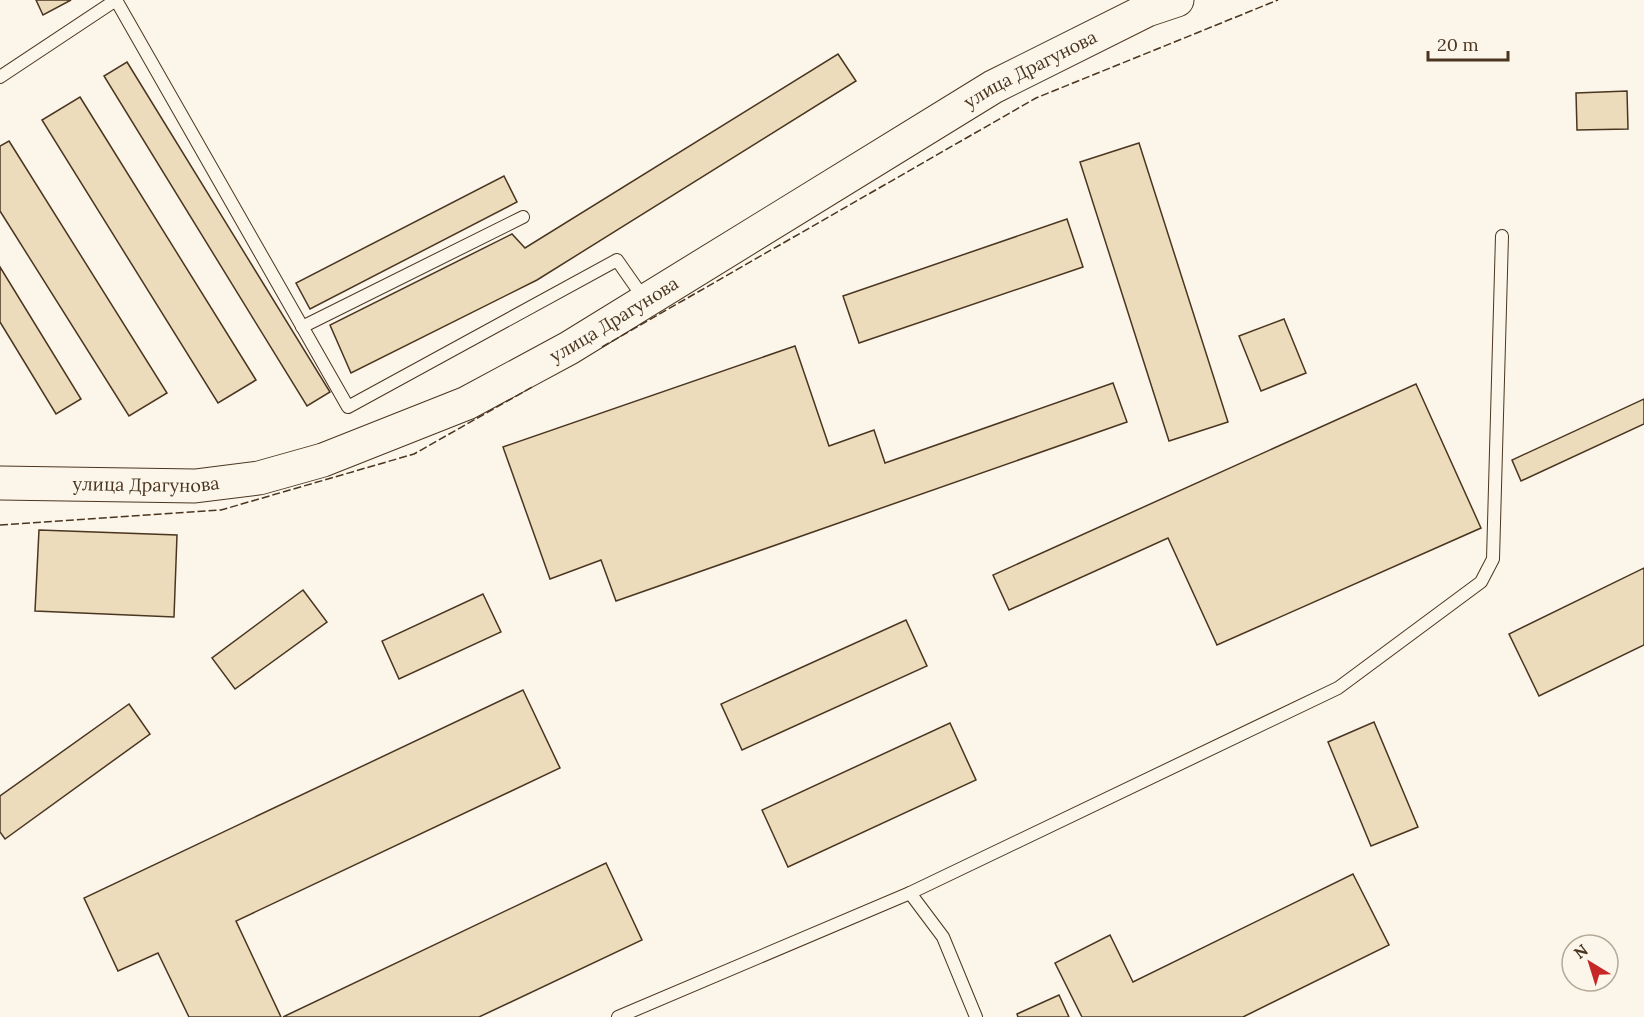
<svg xmlns="http://www.w3.org/2000/svg" width="1644" height="1017" font-family="Lora,serif">
  <style>
    .building { fill: #ecdcbc; stroke: #4a3520; stroke-width: 1.5 }
    .lines { fill: none; stroke-linecap: round; stroke-linejoin: round }
    .service-casing { stroke: #4a3520; stroke-width: 14 }
    .primary-casing { stroke: #4a3520; stroke-width: 35 }
    .service { stroke: #fbf6e9; stroke-width: 12 }
    .primary { stroke: #fbf6e9; stroke-width: 33 }
    .fence { stroke: #4a3520; stroke-width: 1.5; stroke-dasharray: 8 3; stroke-linecap: butt }
    .labels { text-anchor: middle; stroke-width: 4.5; stroke-linejoin: round; paint-order: stroke }
    .street-label { font-size: 18px; fill: #4a3520; stroke: #fbf6e9 }
  </style>
  <rect width="100%" height="100%" fill="#fbf6e9"/>
  <g class="building">
    <path d="M36,0h35l-28,15z"/>
    <path d="M838,54l18,27 -319,199 -186,93 -21,-48 182,-91 13,14z"/>
    <path d="M127,62l203,330 -23,14 -203,-330z"/>
    <path d="M1627,91l1,38 -51,1 -1,-37z"/>
    <path d="M80,97l176,283 -38,23 -176,-283z"/>
    <path d="M9,141l158,252 -38,23 -129,-205v-65z"/>
    <path d="M1139,143l89,279 -59,19 -89,-279z"/>
    <path d="M504,176l13,26 -207,107 -14,-26z"/>
    <path d="M1067,219l16,48 -224,76 -16,-47z"/>
    <path d="M0,267l81,132 -25,15 -56,-92z"/>
    <path d="M1284,319l22,54 -45,18 -22,-55z"/>
    <path d="M795,346l34,100 45,-16 11,33 228,-80 14,39 -511,179 -15,-41 -51,19 -47,-132z"/>
    <path d="M1416,384l65,144 -264,117 -49,-107 -159,72 -16,-35z"/>
    <path d="M1644,399v25l-123,57 -9,-21z"/>
    <path d="M39,530l138,5 -3,82 -139,-6z"/>
    <path d="M1644,568v77l-105,51 -30,-62z"/>
    <path d="M303,590l24,32 -92,67 -23,-31z"/>
    <path d="M483,594l18,38 -102,47 -17,-38z"/>
    <path d="M906,620l21,46 -185,84 -21,-46z"/>
    <path d="M523,690l37,78 -324,153 45,96h-92l-31,-64 -40,18 -34,-73z"/>
    <path d="M129,704l21,30 -145,105 -5,-7v-36z"/>
    <path d="M1374,722l44,105 -47,19 -43,-104z"/>
    <path d="M950,723l26,57 -188,87 -26,-57z"/>
    <path d="M606,863l36,77 -163,77h-196z"/>
    <path d="M1353,874l36,71 -146,72h-161l-27,-54 55,-28 23,47z"/>
    <path d="M1059,995l10,22h-51l-1,-3z"/>
  </g>
  <g class="lines">
    <defs>
      <g id="service">
        <path d="M0,77l116,-77 232,407 269,-147 28,40"/>
        <path d="M302,327l221,-110"/>
        <path d="M910,893l33,44 33,80"/>
        <path d="M618,1017l292,-124 428,-205 143,-106 12,-23 9,-323"/>
      </g>
      <g id="primary">
        <path id="s1" d="M0,483l195,3 64,-8 64,-18 144,-57 102,-55 424,-261 154,-77 30,-10"/>
      </g>
    </defs>
    <use href="#service" class="service-casing"/>
    <use href="#primary" class="primary-casing"/>
    <use href="#service" class="service"/>
    <use href="#primary" class="primary"/>
    <g class="fence">
      <path d="M602,347l434,-249 242,-98"/>
      <path d="M0,525l221,-15 193,-56 120,-68"/>
    </g>
  </g>
  <g class="labels">
    <g class="street-label">
      <text dy="6" stroke="none"><textPath href="#s1" startOffset="1136">улица Драгунова</textPath></text>
      <text dy="6" stroke="none"><textPath href="#s1" startOffset="650">улица Драгунова</textPath></text>
      <text dy="6" stroke="none"><textPath href="#s1" startOffset="146">улица Драгунова</textPath></text>
    </g>
  </g>
  <g transform="translate(1590 963) rotate(322)"><circle r="28" fill="#fbf6e9" stroke="#b4a999" stroke-width="1.5"/>
  <path d="M0-4.5L10 22L0 15L-10 22Z" fill="#c62828"/>
  <text y="-9" font-size="16" font-weight="bold" text-anchor="middle" fill="#4a3520">N</text>
  </g>
  <path d="M1428 51v9h80v-9" fill="none" stroke="#4a3520" stroke-width="3"/>
  <text x="1437" y="51" font-size="18" fill="#4a3520" stroke="#fbf6e9" stroke-width="4.5" paint-order="stroke">20 m</text>
</svg>
